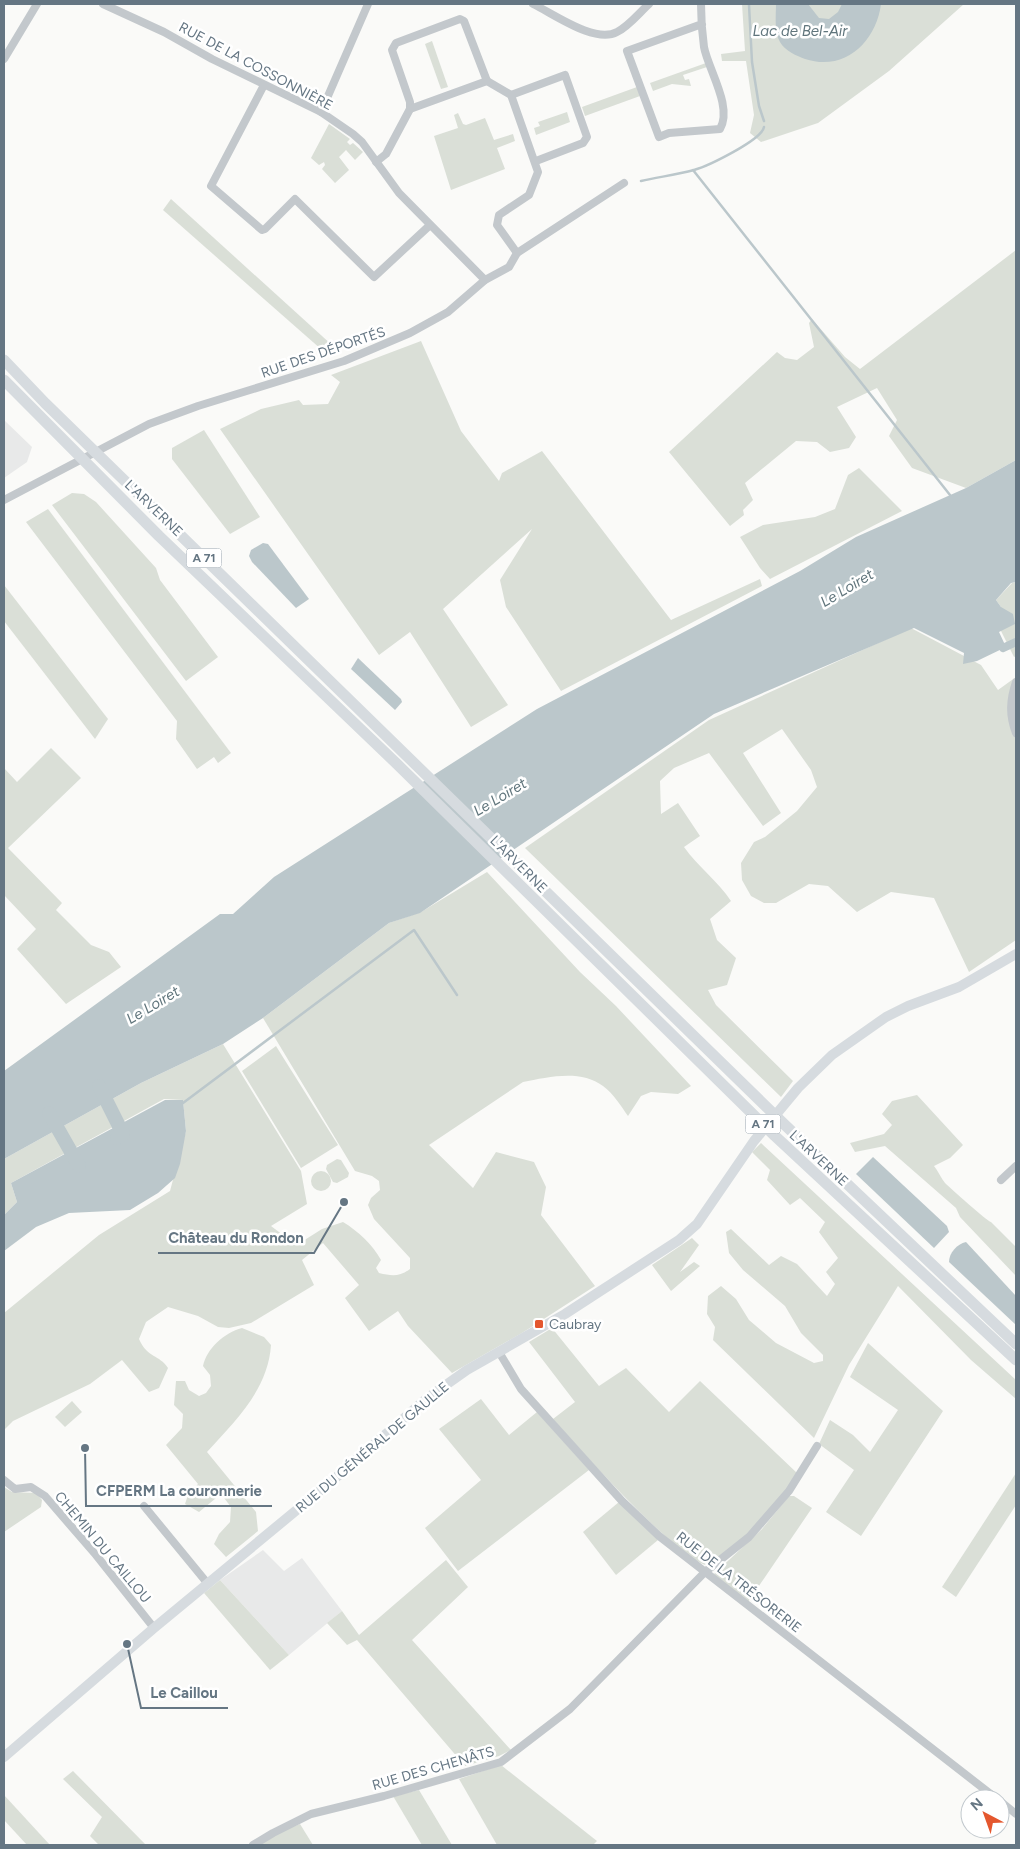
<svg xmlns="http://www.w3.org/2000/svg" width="1020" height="1849" font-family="Figtree,sans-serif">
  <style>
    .built { fill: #e8e9e9 }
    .green { fill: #dadfd7 }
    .water { fill: #bbc7cb }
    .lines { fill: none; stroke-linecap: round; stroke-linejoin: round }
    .stream { stroke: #bbc7cb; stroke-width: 2.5 }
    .canal { stroke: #bbc7cb; stroke-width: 8 }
    .river { stroke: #bbc7cb; stroke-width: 14 }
    .minor { stroke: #c3c8cc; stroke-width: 8 }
    .major { stroke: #d6dbdf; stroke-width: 10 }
    .highway { stroke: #d6dbdf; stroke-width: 11 }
    .poi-dot { fill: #e4572e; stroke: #fff; stroke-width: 2 }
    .labels { text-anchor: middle; stroke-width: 5; stroke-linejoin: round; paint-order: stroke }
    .shield { fill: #fff; stroke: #939fa8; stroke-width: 1 }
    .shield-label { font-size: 12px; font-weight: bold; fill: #657683 }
    .street-label { font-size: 14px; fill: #657683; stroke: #fff }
    .poi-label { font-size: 14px; fill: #657683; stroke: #fff; text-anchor: start }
    .water-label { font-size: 15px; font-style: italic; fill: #60757c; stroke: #fff }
    .leader { fill: none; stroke: #657683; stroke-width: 2 }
    .callout-dot { fill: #657683; stroke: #fff; stroke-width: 2 }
    .callout-label { font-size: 15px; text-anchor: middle; font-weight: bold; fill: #657683; stroke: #fff; stroke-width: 5; stroke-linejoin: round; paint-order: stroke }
  </style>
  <rect width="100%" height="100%" fill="#fafaf8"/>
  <g class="built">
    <path d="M4,420l28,27 -5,15 -23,16z"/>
    <path d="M263,1550l21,21 18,-13 40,53 -53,44 -69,-75z"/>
  </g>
  <g class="green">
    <path d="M742,4h222l-75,67 -71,52 -57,19 -11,-9 4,-18 -8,-54h-24l-1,-7 24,-3z"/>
    <path d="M432,41l16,46 -7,2 -16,-45z"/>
    <path d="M706,63l1,4 -24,8 2,5 4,-1 2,7 -19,-2 -19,7 -3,-8z"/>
    <path d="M637,87l3,9 -55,20 -3,-9z"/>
    <path d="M567,112l3,10 -34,13 -2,-7 6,-2 -2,-4z"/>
    <path d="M458,113l5,11 3,1 19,-7 9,22 19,-6 2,7 -18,7 8,21 -54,21 -17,-54 24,-8 -4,-13z"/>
    <path d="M329,124l21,15 -3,3 3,3 3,-2 10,9 -8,8 -9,-10 -7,7 10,13 -14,13 -13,-14 3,-4 -1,-3 -5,3 -8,-7z"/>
    <path d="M171,199l162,147 -11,4 -159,-140z"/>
    <path d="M1016,250v210l-50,28 -54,-20 -23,-32 8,-16 -20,-32 -40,19 19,30 -7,11 -19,4 -13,-10 -21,-1 -51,42 8,17 -10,10 1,5 -14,11 -61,-74 108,-100 8,6 12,2 17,-13 -5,-24 3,-4 33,38 15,12z"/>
    <path d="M421,341l40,90 38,50 3,-8 40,-22 129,169 89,-41 2,7 -201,105 -55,-84 -6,-27 32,-51 -89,80 65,96 -37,22 -61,-95 -31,23 -159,-226 41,-20 38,-9 4,5 25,-1 12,-22 -9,-7z"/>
    <path d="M204,430l56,87 -30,17 -58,-75v-11z"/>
    <path d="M859,468l43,43 -132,68 -10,-11 -20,-31 23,-12 52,-8 20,-8 13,-34z"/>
    <path d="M72,493l12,1 12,8 60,66 4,12 58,77 -32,24 -134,-176z"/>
    <path d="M48,509l183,244 -13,10 -4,-6 -17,12 -21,-30 1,-18 -151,-199z"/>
    <path d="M1016,582v74l-2,1 -13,-26v-24l-5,-7 16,-17z"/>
    <path d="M4,585l104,134 -13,20 -91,-118z"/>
    <path d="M911,628l70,37 17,25 18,-13v263l-47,32 -35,-74 -43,-6 -34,20 -29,-26 -19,-2 -33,19h-12l-13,-7 -9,-16 -1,-17 13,-21 11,-5 32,-26 20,-24 -6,-17 -29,-41 -39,24 38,60 -18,13 -54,-73 -35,15 -14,13 1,33 17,-11 22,33 -16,11c14,20 34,34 47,54l-21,18 7,21 19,18 -9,27 -19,5 8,15 77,76 -12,16 -256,-249 184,-128z"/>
    <path d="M51,748l30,30 -73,70 54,55 -6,7 35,35 18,7 12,15 -55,37 -49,-55 19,-20 -32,-34v-127l13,14z"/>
    <path d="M487,872l93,100 36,34 75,80 -13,8 -27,-2 -10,4 -13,20c-7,-10 -15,-23 -25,-30 -22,-17 -55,-9 -80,-4l-94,63 44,43 23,-36 38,10 12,25 -5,28 54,71 -73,47 -70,40 -44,-47 -10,-15 -29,20 -24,-33 14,-13 -36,-42 -21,17 12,25 -63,38 -22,5 -11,-1 -20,-11 -30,-9 -22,15 -7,17c9,20 20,15 29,29l-9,20 -10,4 -27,-32 -32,24 -77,37 -9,9v-117l95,-78 71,-44 16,-60 -3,-31 -19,-1 -153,84 6,19 -13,13v-56l137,-76 82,-39 78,127 6,33 -36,22 12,9 20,6 19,-12 21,-7c15,9 30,23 38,38l-5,8 3,5c13,3 20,4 31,-4v-11l-36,-39 -6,-14 3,-7 9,-8 -1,-9 -7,-5 -17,-5 -92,-153 126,-95 32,-11z"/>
    <path d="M276,1046l62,99 -37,23 -59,-97z"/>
    <path d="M917,1095l46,50 -13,13 -16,8c4,5 7,12 11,17 5,5 42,38 46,39l25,25v29l-56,-59 -4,-9 -71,-62 -30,6 -5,-9 34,-9 8,-9 -10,-11 10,-13z"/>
    <path d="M761,1143l255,237v19l-45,-39 -73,-74 -49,79 -35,73 -101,-98 2,-13 -8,-13 1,-18 13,-10 15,13 13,21 27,23 38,20 9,-2v-6l-22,-22 -16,-27 -42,-36 -14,-17 -3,-21 5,-3 38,36 12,-9 16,8 30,32 8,-12 -9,-12 12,-14 -19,-26 6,-10 -25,-24 -10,7 -23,-25 3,-10 -18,-18z"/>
    <path d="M337,1159l4,1 8,13 -1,4 -11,6 -4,-1 -7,-13 1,-4z"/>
    <circle cx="321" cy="1181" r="10"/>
    <path d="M692,1238l7,7 -19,27 14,-10 6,4 -29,25 -19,-26z"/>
    <path d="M242,1328l22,9 7,8c-3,45 -36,76 -64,107l49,60 2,19 -32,26 -12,-13 5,-10 11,-12 1,-15 -10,-13 -22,18 -14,-8 3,-9 10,-11 -32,-39 16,-17 1,-14 -9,-9 2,-24h9l4,9 10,6 7,-3 5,-7 -1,-11 -7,-9c4,-18 21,-33 39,-38z"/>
    <path d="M552,1328l47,58 27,-18 43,44 31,-31 97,92c-19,38 -55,66 -87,93 -28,-1 -134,-121 -157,-147l22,-17 -46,-60z"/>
    <path d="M868,1343l75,68 -82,125 -35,-24 28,-42 -35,-26 11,-24 23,15 17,17 28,-42 -48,-33z"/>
    <path d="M481,1399l28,36 28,-23 52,58 -131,101 -33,-43 56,-48 -42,-51z"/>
    <path d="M72,1401l10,11 -17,15 -10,-10z"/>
    <path d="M1016,1473v32l-60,92 -14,-10z"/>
    <path d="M4,1487l8,5 24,1 6,7 -1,7 -37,25z"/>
    <path d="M789,1496h5l18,12 -64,94 -34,-28 48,-45z"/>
    <path d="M619,1502l39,38 -42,35 -33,-43z"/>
    <path d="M446,1560l22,27 -56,53 99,110 -12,6 -34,10 -108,-126 -10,5 -20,-22 15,-12 17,24z"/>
    <path d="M220,1580l69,75 -19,15 -66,-77z"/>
    <path d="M501,1765l96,76 -4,4h-96l-38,-66z"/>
    <path d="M73,1771l73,74h-47l-9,-9 12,-19 -39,-38z"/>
    <path d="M419,1790l33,55h-30l-29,-49z"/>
    <path d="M4,1795l46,50h-23l-23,-25z"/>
    <path d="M300,1824l13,21h-55l21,-13z"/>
  </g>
  <g class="water">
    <path d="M776,4h32l11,14 10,1 9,-7 4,-8h39c-5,38 -36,68 -76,55 -8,-3 -20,-8 -25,-17 -6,-10 -4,-27 -4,-38z"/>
    <path d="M1016,460v122l-5,1 -15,17 5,7 12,7 2,10 -16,8 7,15 -29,14 -14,3 1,-11 -50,-25 -200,86 -294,199 -31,10 -126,95 -40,26 -82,39 -137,76v-88l216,-157h13l41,-37 263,-168 263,-138 56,-34 110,-49z"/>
    <path d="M263,543l5,1 41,55 -13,9 -44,-46 -3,-6 2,-6z"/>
    <path d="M358,658l43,41 1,3 -7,8 -44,-41z"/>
    <path d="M165,1100h18l3,31 -6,33 -5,14 -17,15 -28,17 -61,3 -33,14 -32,24v-36l13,-13 -6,-19z"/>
    <path d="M873,1157l74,69 2,6 -15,16 -78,-74z"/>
    <path d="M966,1242l50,54v29l-67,-63c0,-9 8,-18 17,-20z"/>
  </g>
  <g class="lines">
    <g class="stream">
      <path d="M749,5l3,57 7,44 5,15"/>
      <path d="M693,170l257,325"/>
      <path d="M641,181c17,-4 35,-6 53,-11 14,-4 68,-30 70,-43"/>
      <path d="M183,1103l231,-173 43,65"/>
    </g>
    <path class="canal" d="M1003,648l13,-6"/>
    <g class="river">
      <path d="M99,1086l24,48 -6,4"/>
      <path d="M49,1113l30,53"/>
    </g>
    <g class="minor">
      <path d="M103,4l61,28 48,27 109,53 32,22 9,8 37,51 86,87"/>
      <path d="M533,4c21,10 62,40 84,28 12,-6 22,-19 32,-28"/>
      <path d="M701,4c0,14 1,29 3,43 4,22 29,60 16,82l-51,4 -10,4 -32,-86 75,-27"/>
      <path d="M4,59l33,-55"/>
      <path d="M264,85l-53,101 51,44 3,-1 30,-30 79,78 55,-51"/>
      <path d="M511,95l54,-20 22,62 -4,6 -47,18"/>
      <path d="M410,109v-7l-18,-52 4,-7 64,-24 4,2 23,60"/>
      <path d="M321,112l47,-108"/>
      <path d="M376,162l10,-8 24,-45 77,-28 24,14 27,77 -9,23 -30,20 -2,10 20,28"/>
      <path d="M4,500l145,-76 49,-18 146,-45 66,-28 38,-21 37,-32 24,-13 8,-14 107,-70"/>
      <path d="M1016,682c-6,18 -7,33 0,51"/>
      <path d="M1001,1180l15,-14"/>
      <path d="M499,1352l22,37 101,112 37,35 338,263"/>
      <path d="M4,1480l11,9 16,-2 14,9 51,59 58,73"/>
      <path d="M144,1506l64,78"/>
      <path d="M1000,1801l16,13"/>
      <path d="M253,1845l20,-12 38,-19 73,-18 117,-34 69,-53 135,-137 44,-35 40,-46 28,-45"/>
    </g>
    <path class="major" d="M4,1757l150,-129 185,-153 87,-76 41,-29 98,-56 114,-74 18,-16 57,-83 44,-53 34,-33 54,-38 22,-11 51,-19 57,-33"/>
    <g class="highway">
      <path d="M4,360l41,43 740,722 231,219"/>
      <path d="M4,380l155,156 238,228 378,372 241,224"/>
    </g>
  </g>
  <rect class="poi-dot" x="534" y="1319" width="10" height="10" rx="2.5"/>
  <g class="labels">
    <g class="shield">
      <rect x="186.5" y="548.5" width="35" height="19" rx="4"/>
      <rect x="745.5" y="1114.5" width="35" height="19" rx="4"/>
    </g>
    <g class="shield-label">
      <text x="204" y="562">A 71</text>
      <text x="763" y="1128">A 71</text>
    </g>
    <g class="street-label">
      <text transform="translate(256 66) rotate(28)" y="5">RUE DE LA COSSONNIÈRE</text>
      <text transform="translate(323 352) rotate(-19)" y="5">RUE DES DÉPORTÉS</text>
      <text transform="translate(154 508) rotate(44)" y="5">L'ARVERNE</text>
      <text transform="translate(519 864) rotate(45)" y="5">L'ARVERNE</text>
      <text transform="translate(819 1158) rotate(43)" y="5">L'ARVERNE</text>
      <text transform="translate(372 1447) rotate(-40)" y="5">RUE DU GÉNÉRAL DE GAULLE</text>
      <text transform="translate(103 1547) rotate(50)" y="5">CHEMIN DU CAILLOU</text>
      <text transform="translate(739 1582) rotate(38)" y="5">RUE DE LA TRÉSORERIE</text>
      <text transform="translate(433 1768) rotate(-16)" y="5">RUE DES CHENÂTS</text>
    </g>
    <g class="poi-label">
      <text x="549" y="1329">Caubray</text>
    </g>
    <g class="water-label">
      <text x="800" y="36">Lac de Bel-Air</text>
      <text transform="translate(847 588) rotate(-31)" y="5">Le Loiret</text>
      <text transform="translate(500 797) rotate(-31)" y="5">Le Loiret</text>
      <text transform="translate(153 1005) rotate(-31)" y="5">Le Loiret</text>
    </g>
  </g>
  <path class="leader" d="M344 1202L314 1253H158M85 1448L86 1506H272M127 1644L141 1708H228"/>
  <g class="callout-dot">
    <circle cx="344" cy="1202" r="5"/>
    <circle cx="85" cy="1448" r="5"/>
    <circle cx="127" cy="1644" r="5"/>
  </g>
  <g class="callout-label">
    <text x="236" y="1243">Château du Rondon</text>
    <text x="179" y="1496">CFPERM La couronnerie</text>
    <text x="184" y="1698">Le Caillou</text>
  </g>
  <rect width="1020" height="1849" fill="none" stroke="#657683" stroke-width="10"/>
  <g transform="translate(985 1814) rotate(319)"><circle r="24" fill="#ffffff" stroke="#c1c8cd"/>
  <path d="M0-4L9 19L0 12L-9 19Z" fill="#e4572e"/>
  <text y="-8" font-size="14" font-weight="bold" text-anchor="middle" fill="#657683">N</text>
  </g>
</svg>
